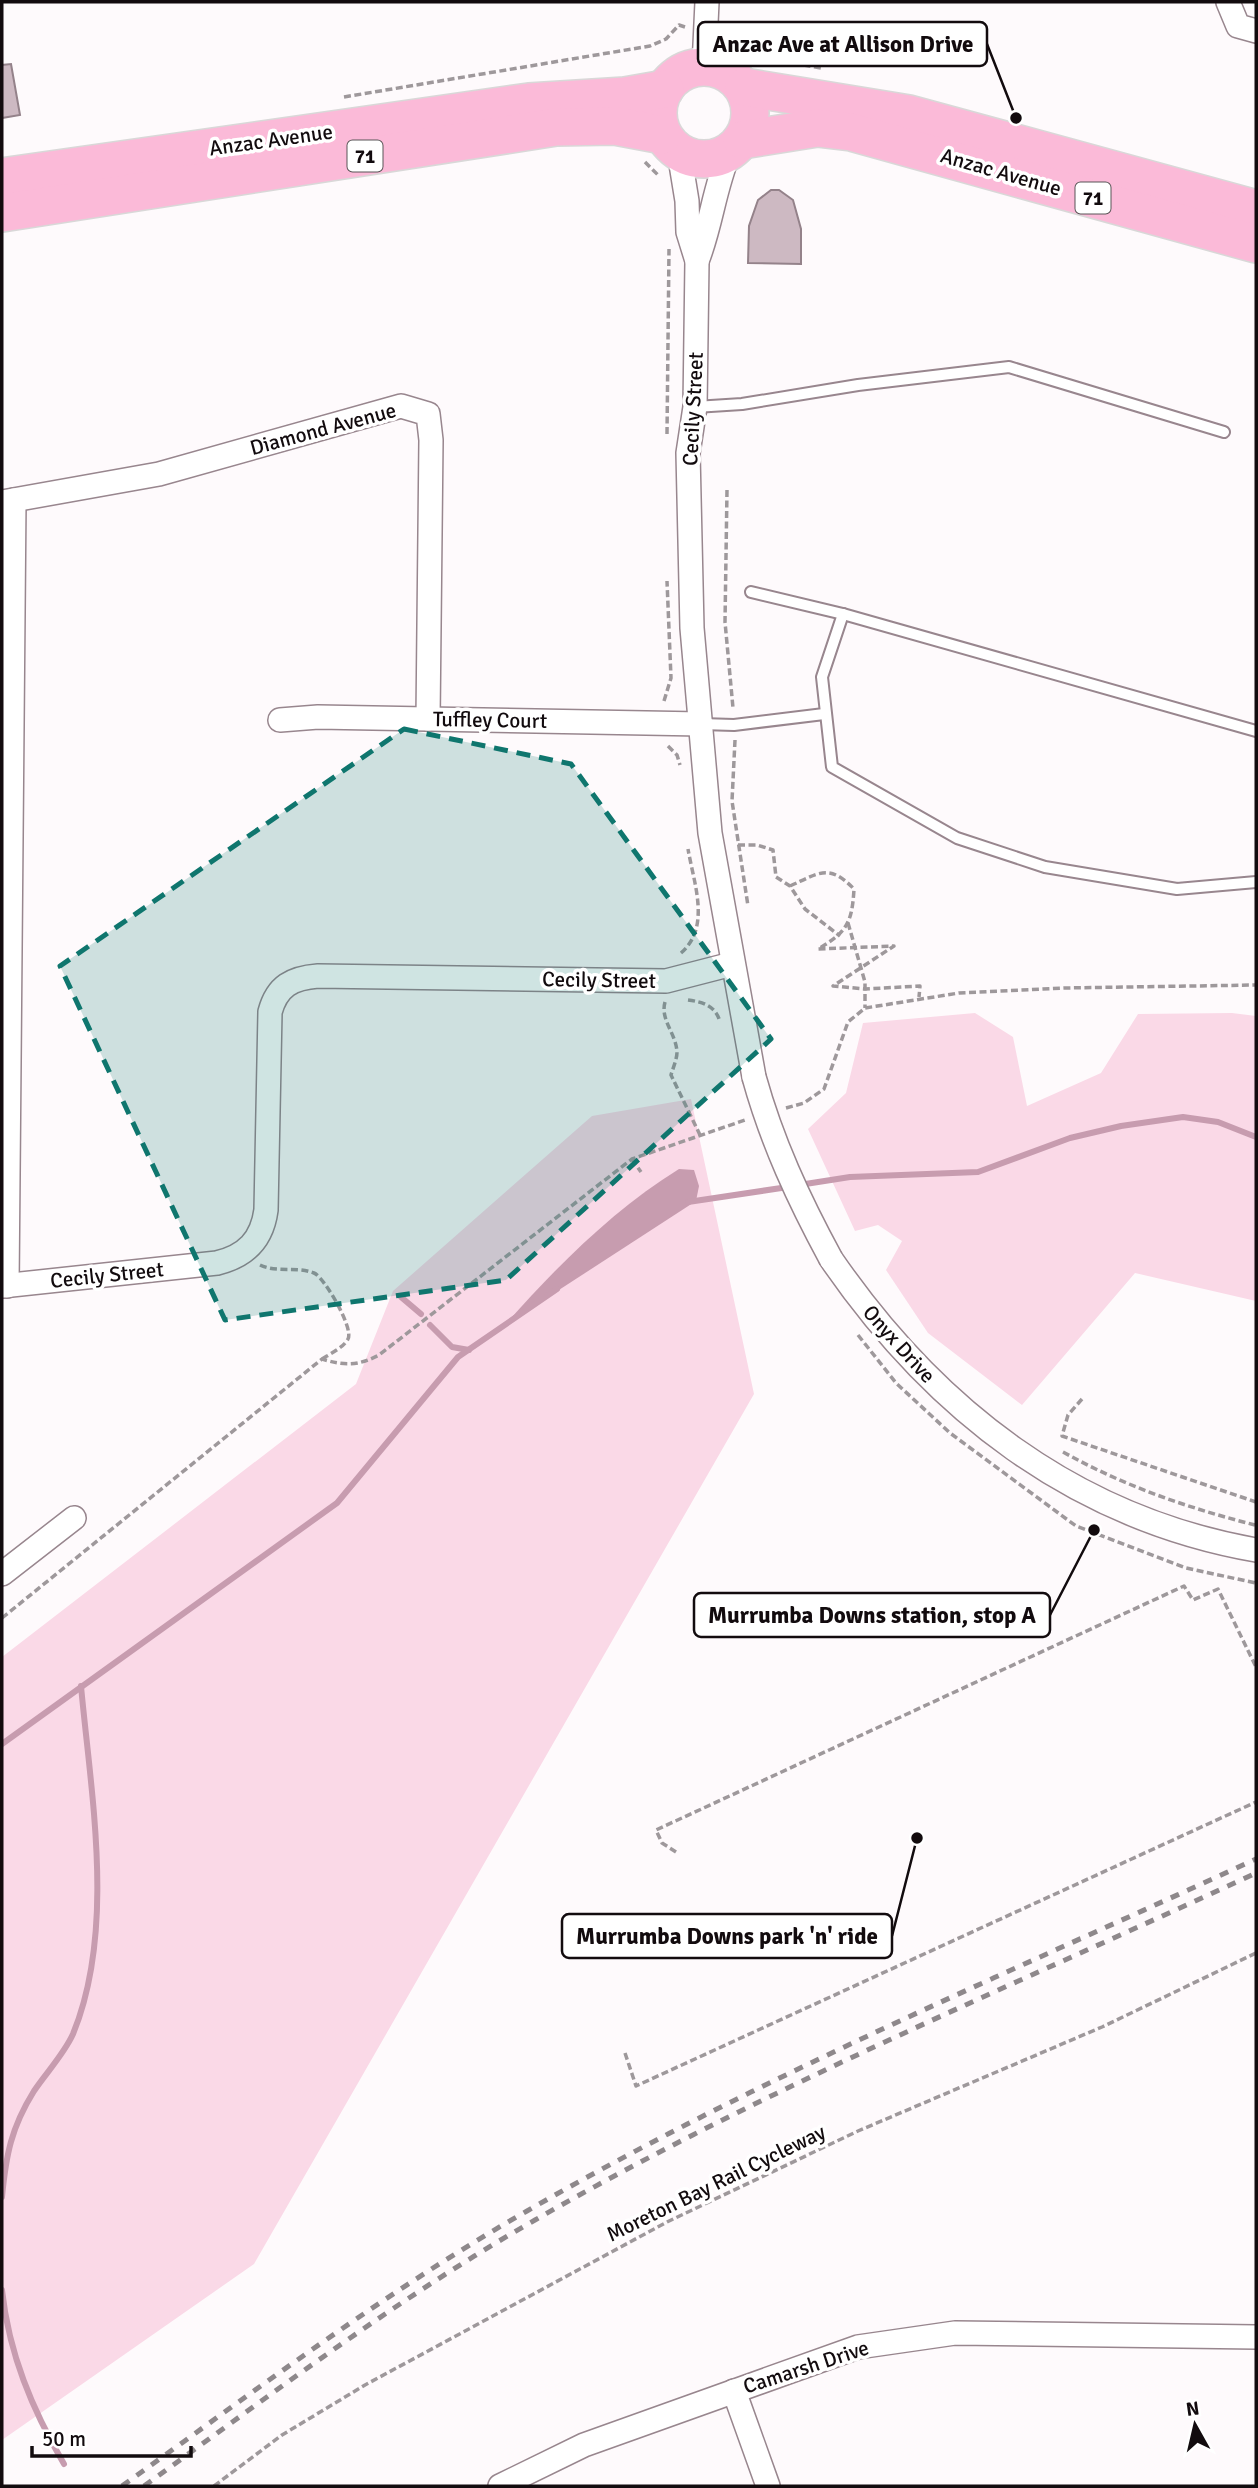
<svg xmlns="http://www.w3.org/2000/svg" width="1258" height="2488" font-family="Signika,sans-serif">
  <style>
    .green { fill: #fad9e7 }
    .water { fill: #c79caf }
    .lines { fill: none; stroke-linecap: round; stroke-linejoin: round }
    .stream { stroke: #c79caf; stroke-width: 6 }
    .building { fill: #cdb9c2; stroke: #94828a; stroke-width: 2 }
    .service-casing { stroke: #98868e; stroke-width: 14 }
    .minor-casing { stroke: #98868e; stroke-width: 26 }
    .trunk-casing { stroke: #d9d8d8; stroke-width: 40 }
    .path { stroke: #9e989b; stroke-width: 3.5; stroke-dasharray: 7 3.5; stroke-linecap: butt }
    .service { stroke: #fff; stroke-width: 10 }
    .minor { stroke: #fff; stroke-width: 23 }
    .trunk { stroke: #fbbad8; stroke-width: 37 }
    .rail { stroke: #8e888b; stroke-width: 5; stroke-dasharray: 9 9; stroke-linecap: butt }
    .minor-bridge-casing { stroke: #98868e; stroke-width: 26; stroke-linecap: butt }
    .minor-bridge { stroke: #fff; stroke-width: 23 }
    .marked { fill: #0f766e; fill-opacity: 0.2; stroke: #0f766e; stroke-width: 5; stroke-dasharray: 14 9; stroke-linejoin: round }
    .labels { text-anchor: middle; stroke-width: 7; stroke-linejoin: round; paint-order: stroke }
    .shield { fill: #fff; stroke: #595456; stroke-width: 2 }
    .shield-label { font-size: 19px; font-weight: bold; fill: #120b0e }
    .street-label { font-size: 21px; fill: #120b0e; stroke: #fff }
    .leader { fill: none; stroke: #120b0e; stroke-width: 2.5 }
    .callout-dot { fill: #120b0e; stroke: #fff; stroke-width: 2.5 }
    .callout { fill: #fff; stroke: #120b0e; stroke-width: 2.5 }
    .callout-label { font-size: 23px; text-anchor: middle; font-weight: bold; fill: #120b0e }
  </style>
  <rect width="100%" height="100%" fill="#fefafc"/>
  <g class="green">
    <path d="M975,1013l38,24 14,69 74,-33 37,-59 94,-1 24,3v285l-121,-28 -113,132 -94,-72 -42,-63 16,-29 -24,-16 -23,6 -47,-102 38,-36 17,-70z"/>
    <path d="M691,1099l63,295 -500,870 -252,176v-783l354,-273 37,-93 199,-175z"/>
  </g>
  <path class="water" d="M679,1169l15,1 5,16 -3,15 -191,124c51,-58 108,-115 174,-156z"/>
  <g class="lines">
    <g class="stream">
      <path d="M799,1185l51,-8 128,-5 92,-34 51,-12 62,-9 35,5 38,15"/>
      <path d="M688,1202l100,-15"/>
      <path d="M401,1297l20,17"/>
      <path d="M430,1325l22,22 17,3"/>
      <path d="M2,1744l335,-241 121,-146 99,-68"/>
      <path d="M2,2197c4,-42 9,-69 32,-106 12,-18 30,-37 39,-57 43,-105 18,-239 8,-348"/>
      <path d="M2,2290c7,64 30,119 62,174"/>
    </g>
  </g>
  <g class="building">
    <path d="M11,64l9,51 -18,3v-53z"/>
    <path d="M771,190h8l14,10 8,29v35l-53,-1 1,-37 9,-26z"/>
  </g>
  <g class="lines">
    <defs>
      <g id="service">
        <path d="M695,407l47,-3 116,-19 151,-18 215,65"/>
        <path d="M751,592l92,22 413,117"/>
        <path d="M843,614l-21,63 10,90 125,71 88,29 132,22 79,-7"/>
        <path d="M701,724l33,1 90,-11"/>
      </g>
      <g id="minor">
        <path d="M1228,2l10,24 18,5"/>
        <path d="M704,66l3,-64"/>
        <path d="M679,152l8,49 1,31 9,29 -2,146 -7,46 4,175 18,205 44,244"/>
        <path d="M697,261c14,-35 17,-72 32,-108"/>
        <path d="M2,502l157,-28 242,-68 27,8 3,26 -3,279"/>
        <path d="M280,720l38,-3 383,7"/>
        <path d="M831,1259c103,150 243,259 425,291"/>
        <path d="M2,1286l215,-23c29,-7 45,-23 49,-53l4,-198c7,-26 22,-34 48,-36l348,5 66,-17"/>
        <path d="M7,1286l7,-786"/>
        <path d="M2,1574l72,-56"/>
        <path d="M734,2391l34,95"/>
        <path d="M500,2486l84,-41 274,-98 97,-14 301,4"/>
      </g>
      <g id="trunk">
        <circle cx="704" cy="113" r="46"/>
        <path d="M744,87l165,27 347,95"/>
        <path d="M742,140l75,-12 34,4 405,112"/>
        <path d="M2,177l527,-75 96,-6 40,-7"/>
        <path d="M2,213l554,-86 59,-1 48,9"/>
      </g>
    </defs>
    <use href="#service" class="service-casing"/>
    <use href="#minor" class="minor-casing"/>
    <use href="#trunk" class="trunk-casing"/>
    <g class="path">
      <path d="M725,39l12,2 32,18 52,9"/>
      <path d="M344,97l306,-51 16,-7 13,-14 6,2"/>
      <path d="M645,162l14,14"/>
      <path d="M667,434l2,-185"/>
      <path d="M727,490l-2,132 8,86"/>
      <path d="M664,701l7,-23 -4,-97"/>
      <path d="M735,740l-3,61 16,105"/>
      <path d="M668,746l9,9 3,10"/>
      <path d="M738,845h19l16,5 3,27 14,9 15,23 35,27"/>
      <path d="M790,886c29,-13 39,-23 64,3 -2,34 -7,43 -36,60l76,-3 -61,40 32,3 55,-3 -1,11"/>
      <path d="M848,923l17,59v26"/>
      <path d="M681,953c30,-26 13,-69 7,-104"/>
      <path d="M688,1000c15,2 28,6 32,22"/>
      <path d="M665,1002c-5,18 11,31 12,50 0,7 -4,16 -6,23l29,60"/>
      <path d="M786,1108l18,-5 20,-14 24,-67 17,-14 94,-15 105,-5 192,-3"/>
      <path d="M632,1159l9,13"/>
      <path d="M260,1265c17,8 36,1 54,8 10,4 40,55 34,66 -4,8 -18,15 -26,20"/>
      <path d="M858,1335l38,48 54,50 126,93 110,42 70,15"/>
      <path d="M1082,1399l-14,16 -6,21 194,66"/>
      <path d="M1063,1452c61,34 125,56 192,73"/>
      <path d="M2,1618l320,-259c22,7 36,7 57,-4l253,-196 113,-39"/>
      <path d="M676,1852l-14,-9 -6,-13 528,-244 9,14 25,-11 38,78"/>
      <path d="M625,2053l11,33 620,-284"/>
      <path d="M214,2486l68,-51 83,-50 302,-163 191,-91 244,-104 154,-74"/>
    </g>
    <use href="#service" class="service"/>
    <use href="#minor" class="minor"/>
    <use href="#trunk" class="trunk"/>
    <g class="rail">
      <path d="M122,2486c133,-95 263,-194 405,-275 234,-135 484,-239 729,-352"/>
      <path d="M144,2486c128,-92 254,-188 391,-266 232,-133 480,-235 721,-347"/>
    </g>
    <defs>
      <path id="minor-bridge" d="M754,1077c18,65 45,123 77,182"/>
    </defs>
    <use href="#minor-bridge" class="minor-bridge-casing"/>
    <use href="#minor-bridge" class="minor-bridge"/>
  </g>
  <path class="marked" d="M404,729l167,35 200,275 -265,241 -281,40 -165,-354z"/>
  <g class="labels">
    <g class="shield">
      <rect x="347.5" y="140.5" width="35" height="31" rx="5"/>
      <rect x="1075.5" y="182.5" width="35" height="31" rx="5"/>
    </g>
    <g class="shield-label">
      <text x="365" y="163">71</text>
      <text x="1093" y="205">71</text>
    </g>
    <g class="street-label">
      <text transform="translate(271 140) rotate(-8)" y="7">Anzac Avenue</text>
      <text transform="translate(1001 172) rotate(16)" y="7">Anzac Avenue</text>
      <text transform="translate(693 409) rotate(-87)" y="7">Cecily Street</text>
      <text transform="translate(323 429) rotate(-15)" y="7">Diamond Avenue</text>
      <text transform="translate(490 720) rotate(1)" y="7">Tuffley Court</text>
      <text transform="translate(599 980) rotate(1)" y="7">Cecily Street</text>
      <text transform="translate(107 1275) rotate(-6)" y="7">Cecily Street</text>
      <text transform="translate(899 1344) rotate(48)" y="7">Onyx Drive</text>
      <text transform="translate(716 2183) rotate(-26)" y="7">Moreton Bay Rail Cycleway</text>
      <text transform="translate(806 2367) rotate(-18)" y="7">Camarsh Drive</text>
    </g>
  </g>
  <path class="leader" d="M1016 118L987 44M1094 1530L1050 1615M917 1838L892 1936"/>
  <g class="callout-dot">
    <circle cx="1016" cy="118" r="7"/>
    <circle cx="1094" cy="1530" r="7"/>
    <circle cx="917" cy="1838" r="7"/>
  </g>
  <g class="callout">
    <rect x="698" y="22" width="289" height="44" rx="7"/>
    <rect x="694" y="1593" width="356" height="44" rx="7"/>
    <rect x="562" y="1914" width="330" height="44" rx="7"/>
  </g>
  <g class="callout-label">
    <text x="843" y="52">Anzac Ave at Allison Drive</text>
    <text x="872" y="1623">Murrumba Downs station, stop A</text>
    <text x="727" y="1944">Murrumba Downs park 'n' ride</text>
  </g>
  <rect width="1258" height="2488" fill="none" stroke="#120b0e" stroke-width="7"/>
  <g transform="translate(1195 2425) rotate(352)" stroke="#ffffff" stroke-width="5" paint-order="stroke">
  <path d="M0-5L12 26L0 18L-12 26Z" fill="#120b0e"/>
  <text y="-10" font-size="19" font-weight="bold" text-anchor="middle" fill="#120b0e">N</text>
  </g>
  <path d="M32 2446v10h159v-10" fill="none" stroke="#120b0e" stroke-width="3.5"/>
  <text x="42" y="2446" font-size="21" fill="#120b0e" stroke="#ffffff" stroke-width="5" paint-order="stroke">50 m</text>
</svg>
